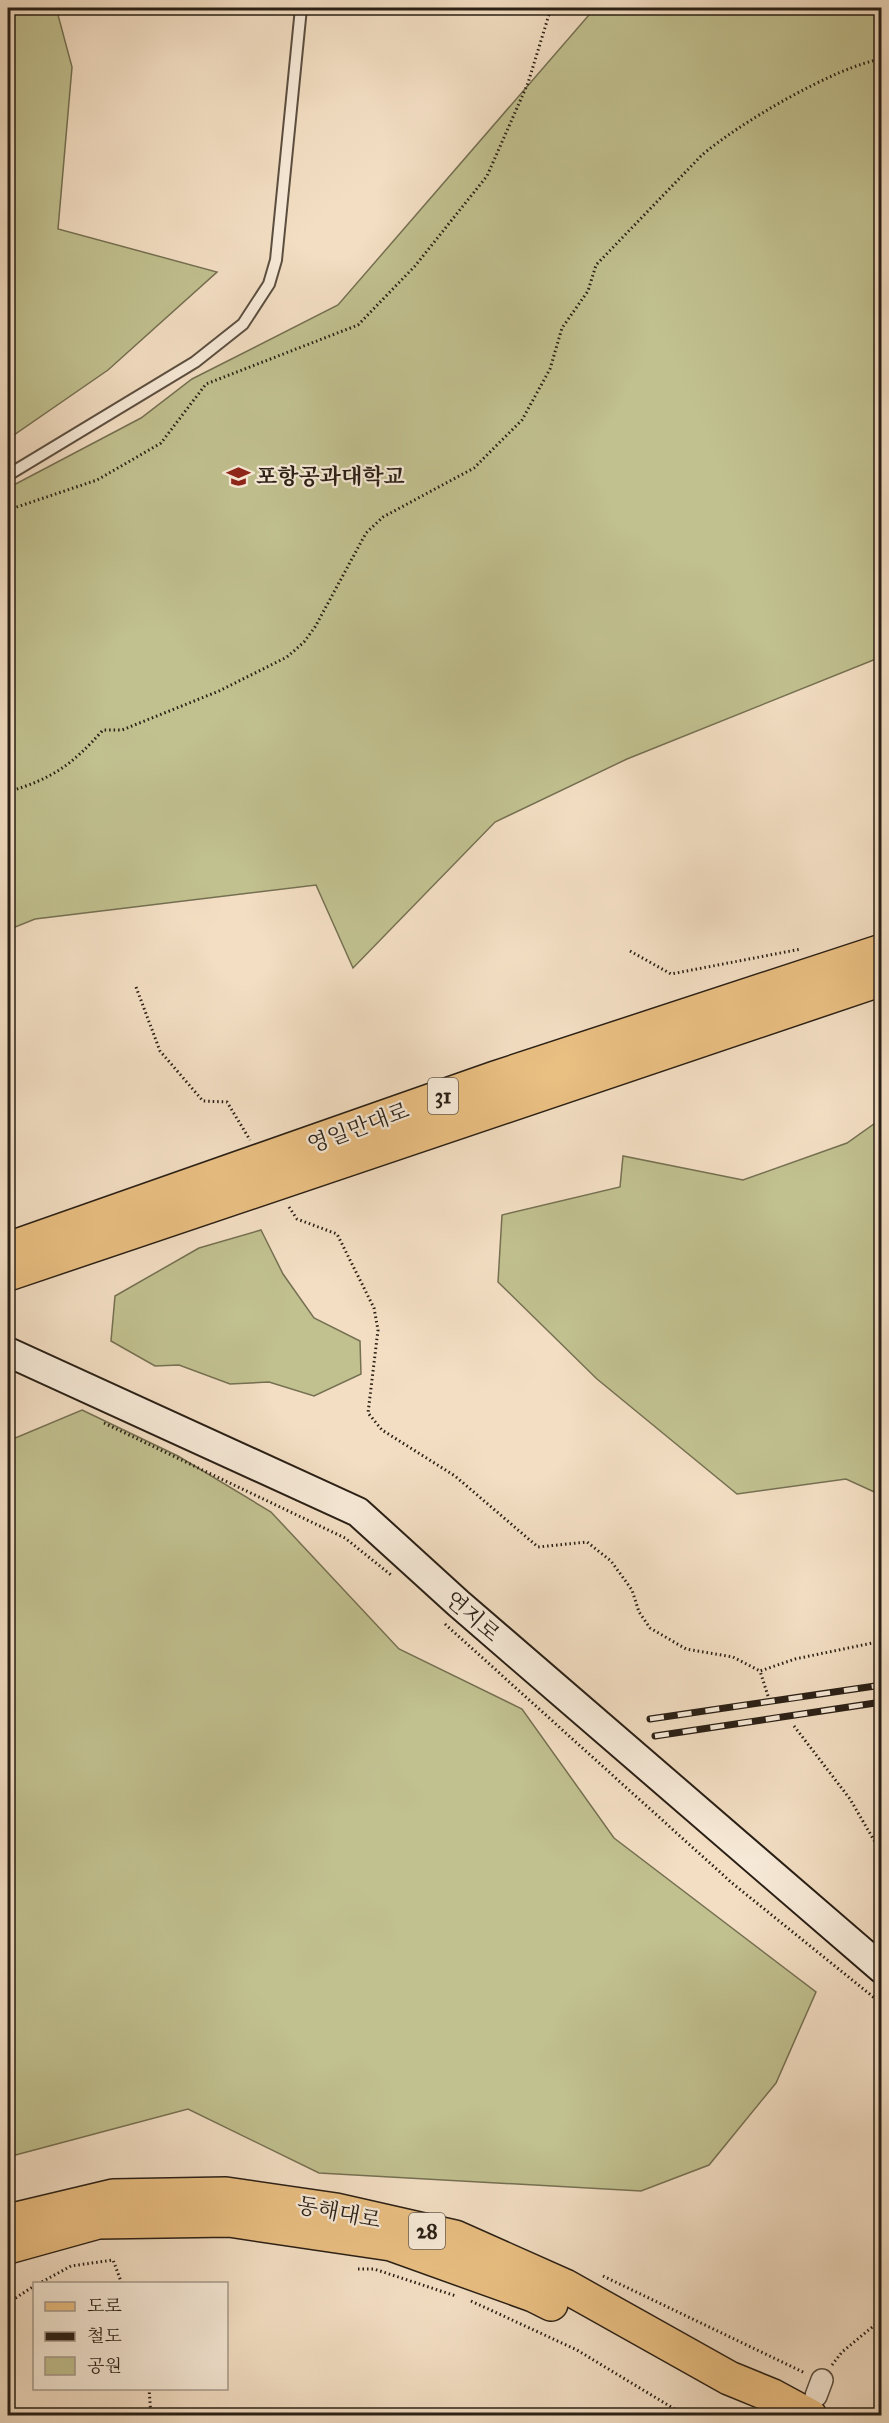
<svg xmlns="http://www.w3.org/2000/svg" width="889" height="2423" font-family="'IM FELL Great Primer','Noto Serif KR',serif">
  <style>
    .green { fill: #c1c08f; stroke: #757052; stroke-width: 1.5 }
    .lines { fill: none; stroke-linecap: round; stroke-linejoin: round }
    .lane-casing { stroke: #5c4f40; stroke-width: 14 }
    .street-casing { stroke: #5c4f40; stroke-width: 24 }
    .secondary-casing { stroke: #291f15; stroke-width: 32 }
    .primary-casing { stroke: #291f15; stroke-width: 36 }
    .highway-casing { stroke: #291f15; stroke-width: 36 }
    .path { stroke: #291f15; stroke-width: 3; stroke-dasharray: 1.5 3; stroke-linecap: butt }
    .lane { stroke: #f7ead8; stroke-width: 10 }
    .street { stroke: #f7ead8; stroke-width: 21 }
    .secondary { stroke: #f7ead8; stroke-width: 28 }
    .primary { stroke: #eabf82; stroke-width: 33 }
    .highway { stroke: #eabf82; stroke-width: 33 }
    .rail-casing { stroke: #291f15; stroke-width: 7 }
    .rail { stroke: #f7ead8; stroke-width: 4.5; stroke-dasharray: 14; stroke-linecap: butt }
    .labels { text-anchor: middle; stroke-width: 4.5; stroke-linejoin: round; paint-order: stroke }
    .shield { fill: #f7ead8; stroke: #675c50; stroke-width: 1.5 }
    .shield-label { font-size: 21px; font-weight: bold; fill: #291f15 }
    .poi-label { font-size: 22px; font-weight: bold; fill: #291f15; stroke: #f7ead8; text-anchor: start }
    .street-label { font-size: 22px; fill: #291f15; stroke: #f7ead8 }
  </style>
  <rect width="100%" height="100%" fill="#f3dec3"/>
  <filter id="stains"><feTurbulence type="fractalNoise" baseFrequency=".00333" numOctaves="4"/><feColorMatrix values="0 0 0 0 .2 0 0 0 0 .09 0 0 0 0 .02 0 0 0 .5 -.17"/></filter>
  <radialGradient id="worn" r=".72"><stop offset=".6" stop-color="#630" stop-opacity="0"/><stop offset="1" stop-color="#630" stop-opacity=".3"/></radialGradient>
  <g class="green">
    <path d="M8,8h51l-1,7 14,52 -14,162 159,43 -109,98 -100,69z"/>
    <path d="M595,8h286v649l-254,102 -132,63 -142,146 -37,-83 -281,34 -27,11v-442l133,-70 51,-39 146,-74z"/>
    <path d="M881,1119v376l-35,-16 -109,15 -140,-115 -99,-97 4,-67 118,-28 3,-31 120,24 104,-37z"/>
    <path d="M261,1230l22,44 31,44 46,23 1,33 -47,22 -45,-14 -39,2 -51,-19 -24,1 -44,-25 4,-45 84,-48z"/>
    <path d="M82,1410l96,46 93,56 128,137 123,60 92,129 202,154 -40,91 -67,82 -68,26 -322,-18 -131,-64 -180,48v-716z"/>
  </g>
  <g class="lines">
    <defs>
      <path id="lane" d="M8,475l187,-113 48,-38 26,-40 7,-24 25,-252"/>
      <path id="street" d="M816,2396l6,-16"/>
      <path id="secondary" d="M8,1352l350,160 100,91 424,366"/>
      <g id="primary">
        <path d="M8,2221l105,-25 113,-2 110,16 119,27 110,49 164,92 44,18 37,20"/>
        <path d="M8,2247l90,-25 131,-2 162,24 142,51 18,9"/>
      </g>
      <g id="highway">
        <path d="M8,1249l487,-171 387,-127"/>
        <path d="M8,1274l874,-295"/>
      </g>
    </defs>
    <use href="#lane" class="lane-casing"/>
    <use href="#street" class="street-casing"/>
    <use href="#secondary" class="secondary-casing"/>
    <use href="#primary" class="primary-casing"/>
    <use href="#highway" class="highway-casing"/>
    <g class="path">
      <path d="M8,510l89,-30 64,-37 45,-59 152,-59 57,-59 72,-90 41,-93 23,-75"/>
      <path d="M8,792c45,-14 63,-26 95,-62h19l97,-39 68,-34 17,-15 11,-15 51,-94 17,-16 91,-49 48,-48 28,-51 12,-41 26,-37 8,-26 105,-109c35,-31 135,-90 181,-97"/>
      <path d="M630,951l41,23 130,-25"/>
      <path d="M136,987l24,64 43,50 24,1 23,38"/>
      <path d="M289,1207l8,12 40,15 37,74 4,22 -10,83 14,17 73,46 83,71 49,-5 24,19 21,29 7,22 11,16 36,21 47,8 27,14"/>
      <path d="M104,1423l241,115 46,37"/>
      <path d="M445,1624l287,259 150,121"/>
      <path d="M768,1696l-8,-25 35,-12 87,-18"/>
      <path d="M794,1726l56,73 32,55"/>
      <path d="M358,2269h16l82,27"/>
      <path d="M603,2276l202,97"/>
      <path d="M38,2284l33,-18 42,-6 9,24"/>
      <path d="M471,2301l106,49 109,66"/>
      <path d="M8,2303l26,-17"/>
      <path d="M832,2365l10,-13 40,-33"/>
      <path d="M149,2388l2,28"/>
    </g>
    <use href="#lane" class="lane"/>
    <use href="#street" class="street"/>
    <use href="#secondary" class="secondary"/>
    <use href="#primary" class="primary"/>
    <use href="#highway" class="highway"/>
    <defs>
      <g id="rail">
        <path d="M650,1719l232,-34"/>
        <path d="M655,1736l227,-34"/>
      </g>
    </defs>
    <use href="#rail" class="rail-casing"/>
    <use href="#rail" class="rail"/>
  </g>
  <defs>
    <symbol id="university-bare" viewBox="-9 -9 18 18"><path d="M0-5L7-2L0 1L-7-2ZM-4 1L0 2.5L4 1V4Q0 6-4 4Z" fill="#8f2418" stroke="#f7ead8" stroke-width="2.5" paint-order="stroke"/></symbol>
  </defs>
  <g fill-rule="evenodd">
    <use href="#university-bare" x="222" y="460" width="33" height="33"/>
  </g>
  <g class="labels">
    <g class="shield">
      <rect x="428" y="1078" width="30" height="36" rx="4.5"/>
      <rect x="409" y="2213" width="36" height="36" rx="4.5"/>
    </g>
    <g class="shield-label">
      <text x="443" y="1103">31</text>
      <text x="427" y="2238">28</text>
    </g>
    <g class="poi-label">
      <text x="256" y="484">포항공과대학교</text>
    </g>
    <g class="street-label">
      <text transform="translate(358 1127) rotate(-20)" y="8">영일만대로</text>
      <text transform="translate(473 1616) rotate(41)" y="8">연지로</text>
      <text transform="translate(339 2212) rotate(11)" y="8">동해대로</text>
    </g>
  </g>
  <rect width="889" height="2423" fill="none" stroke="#f3dec3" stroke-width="30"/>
  <rect x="9" y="9" width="871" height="2405" fill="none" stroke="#291f15" stroke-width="3"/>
  <rect x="15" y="15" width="859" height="2393" fill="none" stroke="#291f15" stroke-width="1.5"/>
  <rect x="33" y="2282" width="195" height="108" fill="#f7ead8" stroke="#a5998a" stroke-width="1.5"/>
  <rect x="45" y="2302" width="30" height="9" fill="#eabf82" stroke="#a5998a" stroke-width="1.5"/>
  <text x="87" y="2312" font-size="18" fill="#291f15">도로</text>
  <rect x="45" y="2332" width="30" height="9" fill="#291f15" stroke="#a5998a" stroke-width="1.5"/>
  <text x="87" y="2342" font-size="18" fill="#291f15">철도</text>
  <rect x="45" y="2357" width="30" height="18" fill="#c1c08f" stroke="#a5998a" stroke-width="1.5"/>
  <text x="87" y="2372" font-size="18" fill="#291f15">공원</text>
  <rect width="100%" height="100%" filter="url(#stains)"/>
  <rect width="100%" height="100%" fill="url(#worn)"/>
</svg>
